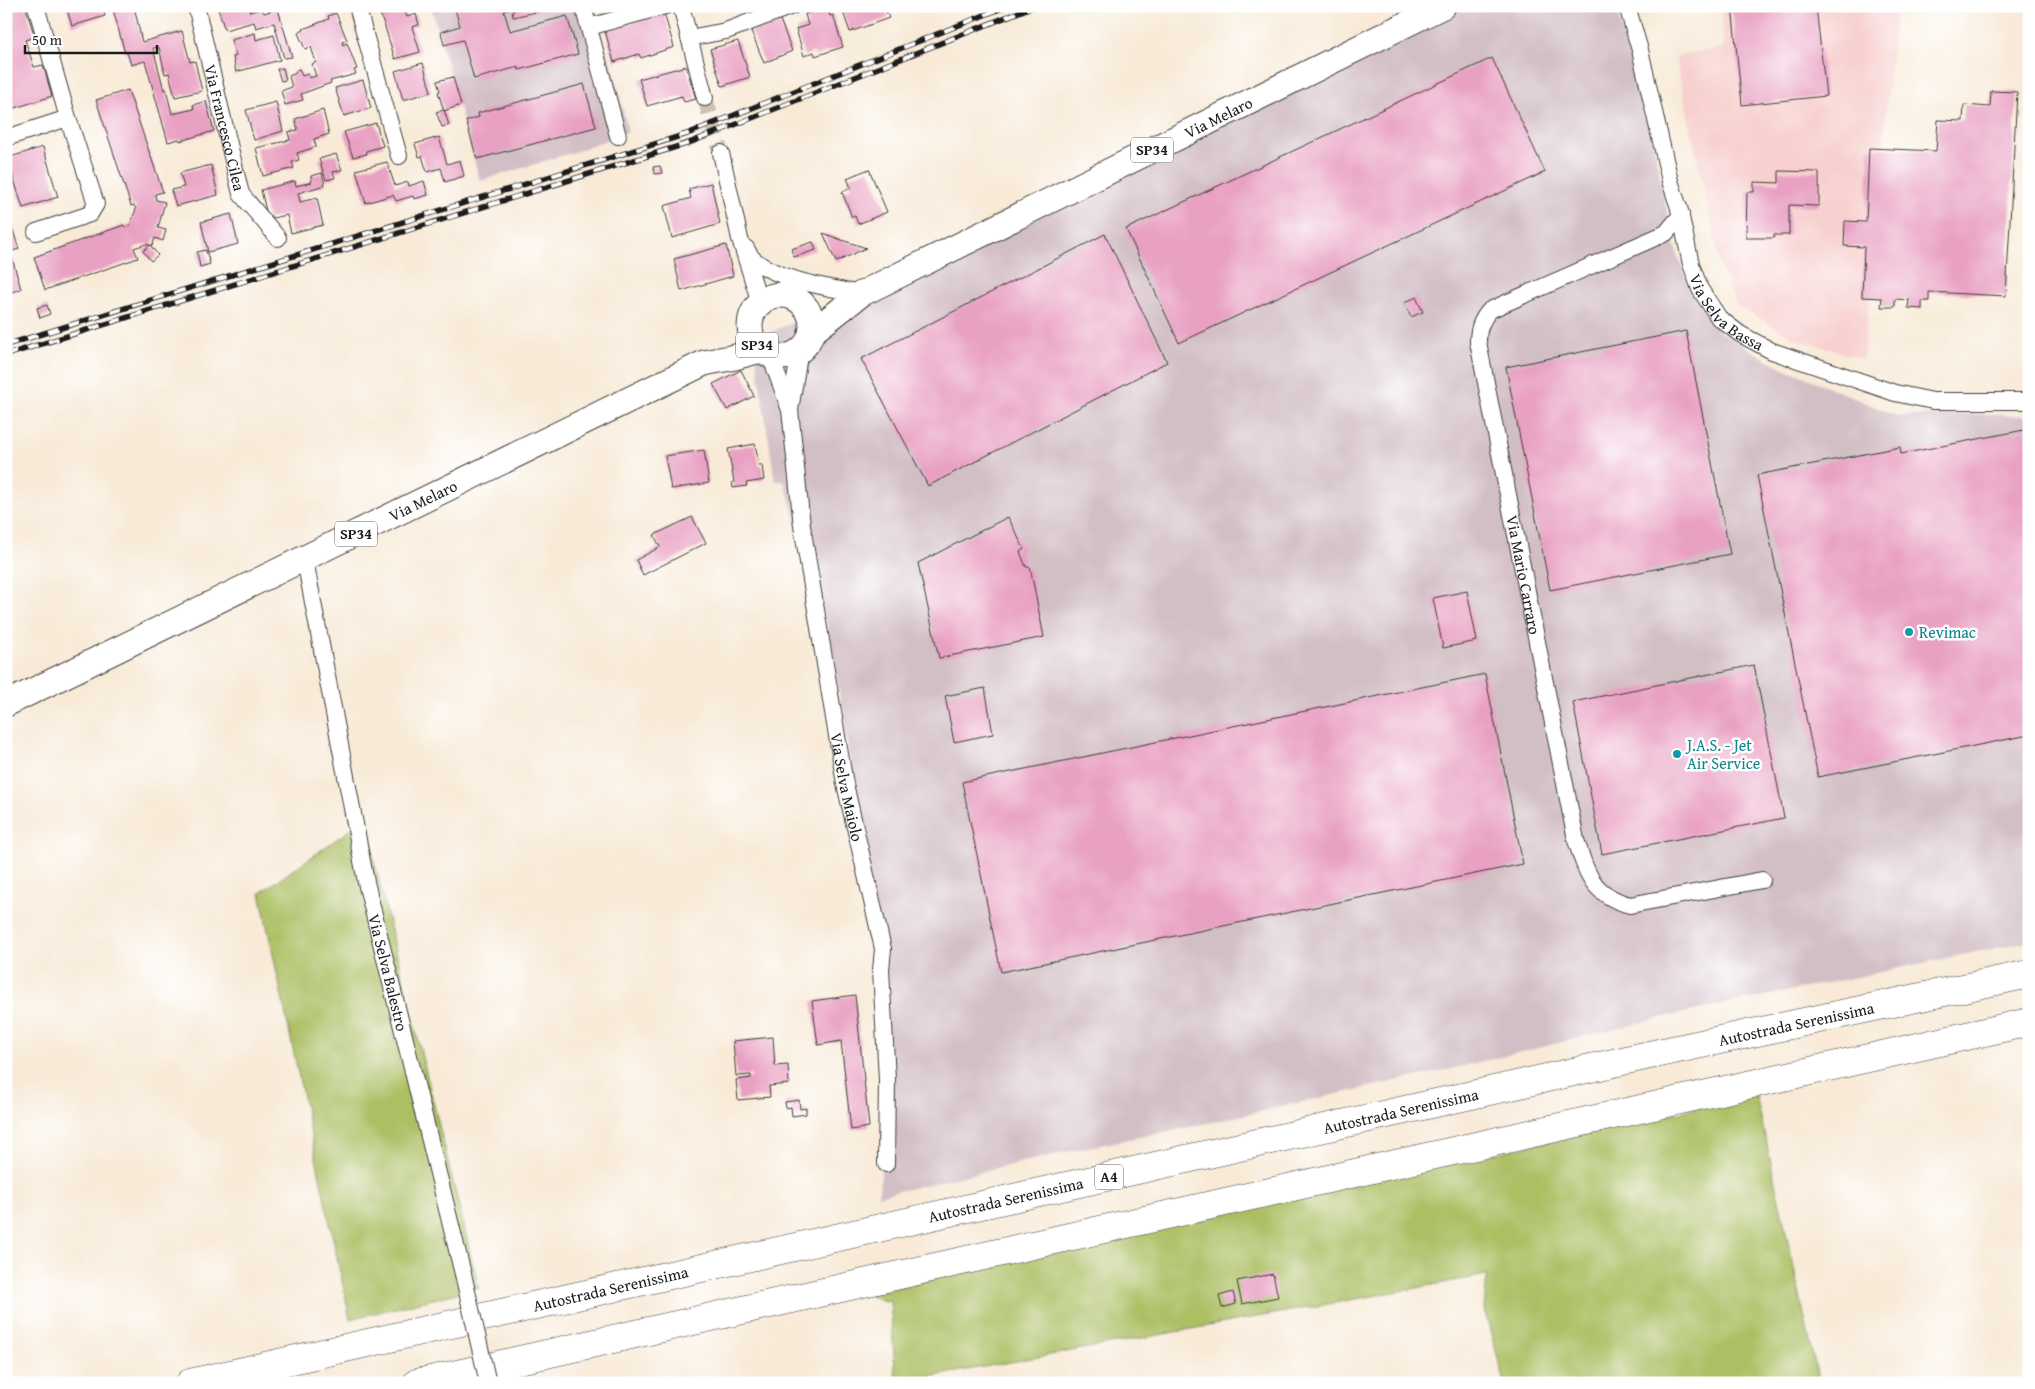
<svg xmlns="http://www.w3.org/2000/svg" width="2035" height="1389" font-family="'Gentium Book Plus',serif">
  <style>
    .built { fill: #f7d0cf }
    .industrial { fill: #d2bec5 }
    .green { fill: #acbf63; stroke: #646e40 }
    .building { fill: #e9a1c3 }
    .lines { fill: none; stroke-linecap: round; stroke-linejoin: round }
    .minor-tunnel { stroke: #ccc1b2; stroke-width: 16; stroke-dasharray: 16 8; stroke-linecap: butt }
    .minor-casing { stroke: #3d3b38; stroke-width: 18 }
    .primary-casing { stroke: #3d3b38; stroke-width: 27 }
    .motorway-casing { stroke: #3d3b38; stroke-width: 29 }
    .minor { stroke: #fff; stroke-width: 16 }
    .primary { stroke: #fff; stroke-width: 25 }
    .motorway { stroke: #fff; stroke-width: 28 }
    .rail-casing { stroke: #1c1c1c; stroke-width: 5.5 }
    .rail { stroke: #fff; stroke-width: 4; stroke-dasharray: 11; stroke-linecap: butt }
    .minor-bridge-casing { stroke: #3d3b38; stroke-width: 18; stroke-linecap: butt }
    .minor-bridge { stroke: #fff; stroke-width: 16 }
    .culture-dot { fill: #0f9aa8; stroke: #fff; stroke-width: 2 }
    .labels { text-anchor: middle; stroke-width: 5; stroke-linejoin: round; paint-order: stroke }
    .shield { fill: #fff; stroke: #606060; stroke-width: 1 }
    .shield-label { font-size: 15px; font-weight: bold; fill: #1c1c1c }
    .street-label { font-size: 16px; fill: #1c1c1c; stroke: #fff }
    .culture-label { font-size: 16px; fill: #0d838f; stroke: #fff; text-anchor: start }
  </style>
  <rect width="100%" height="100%" fill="#fff"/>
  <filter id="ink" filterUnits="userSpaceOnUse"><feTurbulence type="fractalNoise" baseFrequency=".02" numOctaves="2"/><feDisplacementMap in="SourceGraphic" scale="10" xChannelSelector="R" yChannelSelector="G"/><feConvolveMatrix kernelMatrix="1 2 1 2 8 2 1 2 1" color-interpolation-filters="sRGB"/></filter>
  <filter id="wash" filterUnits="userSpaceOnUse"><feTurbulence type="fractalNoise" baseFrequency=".0096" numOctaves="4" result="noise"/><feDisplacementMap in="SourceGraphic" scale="20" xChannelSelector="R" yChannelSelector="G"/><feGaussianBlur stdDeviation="1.12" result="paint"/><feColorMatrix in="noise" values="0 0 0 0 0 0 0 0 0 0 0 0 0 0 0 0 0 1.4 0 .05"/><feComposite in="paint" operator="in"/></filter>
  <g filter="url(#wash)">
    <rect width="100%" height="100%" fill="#f8ead7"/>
    <path class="built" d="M1722,6h174l-33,353 -69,-21 -58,-33 -15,-37 -46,-212 48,-8z"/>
    <g class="industrial">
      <path d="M431,6h162l22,70 13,56 -51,19 -97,30z"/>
      <path d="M1442,6h173l32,104 25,128 14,40 9,19 23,34 61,35 118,50 87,-2 36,2 9,2v523l-364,76 -210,51 -265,59 -106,21 -206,48 3,-19 3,-88 -1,-124 -54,-334 -45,-150h-9l-19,-123 -8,-15 122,-57z"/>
    </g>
    <g class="green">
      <path d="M364,820l115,468 -129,31 -90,-426z"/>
      <path d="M1756,1095l63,288h-314l-21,-74 3,-34 -591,108 -6,-83 -5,1 -19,-7z"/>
    </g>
    <g id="blocks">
      <g class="building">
        <path d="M23,6h2l10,31 -10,3 9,27 9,-2 9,31 -46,15v-99z"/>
        <path d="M66,6h36l3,10 -33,10z"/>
        <path d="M112,6h22l8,36 40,-11 8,31 5,-1 7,30 -27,6 -6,-24 -4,1 -6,-27 -6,1 11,42 2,-1 6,25 22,-5 -1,-4 13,-4 8,30 -34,10 -1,-2 -11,3 -23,-81 -14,4 -4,-13 -2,1z"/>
        <path d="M217,6h31l2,6 11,-4 3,5 14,-4 14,48 -8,1 -10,-35 -18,5 -2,-6 -29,8z"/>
        <path d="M377,6h36l-9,3 3,8 9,-3 3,11 -7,2 8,25 -25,7 -11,-35z"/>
        <path d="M454,6h56l1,3 -7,2 6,20 57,-15 11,38 -59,16 -1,-3 -44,12 -11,-39 -19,5 -3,-13 19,-6z"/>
        <path d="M527,6h32v1l-46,10 -1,-6z"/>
        <path d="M841,6h43l5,12 -39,14z"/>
        <path d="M1732,6h84l10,90 -84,9z"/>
        <path d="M827,7l3,9 3,-1 10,32 -28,9 -1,-4 -10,4 -8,-27 12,-4 -3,-11z"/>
        <path d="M336,13l11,27 -5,2 1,3 4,-2 10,26 -3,1 2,4 -26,7 1,2 -30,11 2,6 -18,5 -4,-14 11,-4 -3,-11 7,-3 -1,-2 4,-2 3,7 6,-2 1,4 7,-2 -4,-12 4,-2 -5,-15 -6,2 -7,-16 6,-3 -1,-1 26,-10 -1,-3z"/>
        <path d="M664,13l10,34 -33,11 -2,-4 -25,8 -9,-31z"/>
        <path d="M779,17l13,34 -28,12 -14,-35z"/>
        <path d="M255,33l1,7 18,-5 6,25 -44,12 -3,-15 3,-1 -5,-16z"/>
        <path d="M738,41l12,36 -28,9 -12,-37z"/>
        <path d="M1492,58l53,114 -366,171 -53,-114z"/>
        <path d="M423,63l8,29 -28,8 -8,-29z"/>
        <path d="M686,66l10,33 -12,3 -2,-6 -35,10 -8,-27z"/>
        <path d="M283,68l3,12 -5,1 -4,-12z"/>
        <path d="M453,77l8,28 -17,6 -6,-19 2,-1 -3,-10z"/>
        <path d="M363,80l8,28 -27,8 -9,-28z"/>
        <path d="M584,84l12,43 -119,32 -11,-38 13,-4 -1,-4z"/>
        <path d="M128,90l35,102 -8,2 1,6 9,2 -7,26 8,2 -3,11 -8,-3 -3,8 -2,-1 8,10 -7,6 -8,-10 7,-6 -4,-1 -12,4 4,10 -93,32 -11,-33 90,-32 1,2 5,-2 6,-16 -2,-4 -3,1 -35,-106z"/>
        <path d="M1991,91l26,1 -11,204 -77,-4v9h-7v8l-14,-1 1,-8 -14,-1v8h-14l1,-9 -20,-1 2,-50 -20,-1 1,-25 21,1 3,-74 67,3 2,-31 25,1 1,-16 26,2z"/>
        <path d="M276,102l7,29 -29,9 -8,-30z"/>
        <path d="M323,110l6,24 -15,5 2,8 -19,6 2,7 -7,2 2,6 -31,8 -7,-28 34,-8 -2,-8 10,-2 -3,-11z"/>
        <path d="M444,110l5,15 -7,2 -6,-15z"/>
        <path d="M376,123l7,23 -17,5 1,3 -14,3 -9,-25z"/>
        <path d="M439,137l8,27 13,-4 4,16 -19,6 -4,-14 -14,4 -5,-16 -3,1 -4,-13z"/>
        <path d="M43,147l15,50 -35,11 -16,-50z"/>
        <path d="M336,154l6,16 -9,2 2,6 -9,2 -7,-21z"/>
        <path d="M387,162l8,24 13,-4 1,4 15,-5 4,14 -14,4 -1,-3 -17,5 -3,-6 -27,8 -10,-33z"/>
        <path d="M211,165l7,30 -42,11 -5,-16 13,-3 -4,-14z"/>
        <path d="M660,166l2,7 -7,1 -2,-7z"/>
        <path d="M869,169l18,43 -29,12 -3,-8 -3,1 -10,-25 9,-4 -4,-10z"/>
        <path d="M1779,171l40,1v34l-30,-1v30h-15v3h-28l1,-46h7v-10l25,1z"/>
        <path d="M322,173l3,12 -27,8 2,9 17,-4 6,27 -32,8 -4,-18 -19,4 -7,-29 34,-9 1,5 16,-4 -1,-6z"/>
        <path d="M711,183l9,41 -48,14 -8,-32 27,-8 -2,-9z"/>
        <path d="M6,208l13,41 -13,4z"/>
        <path d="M231,214l7,30 -30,8 -7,-30z"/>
        <path d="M823,233l19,7 24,8 -30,14z"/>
        <path d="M1105,234l62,128 -239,124 -67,-127z"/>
        <path d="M813,242l3,8 -22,7 -3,-8z"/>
        <path d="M726,245l7,31 -52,15 -7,-32z"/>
        <path d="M206,250l4,14 -10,3 -3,-15z"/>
        <path d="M12,258l9,31 -15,5v-34z"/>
        <path d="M1416,297l7,15 -12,5 -7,-14z"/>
        <path d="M47,305l3,9 -10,4 -3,-10z"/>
        <path d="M1686,331l44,223 -180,36 -44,-223z"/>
        <path d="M741,370l13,26 -27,14 -14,-26z"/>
        <path d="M2024,430l5,23v240l-4,1 4,21v20l-211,42 -61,-302 143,-28 1,7z"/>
        <path d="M755,444l4,21h3l2,15 -18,3 1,3 -14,2 -1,-6h2l-6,-33z"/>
        <path d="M704,450l5,33 -38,6 -6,-33z"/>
        <path d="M692,517l14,26 -63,32 -7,-15 24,-13 -6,-12z"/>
        <path d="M1008,517l16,32 -4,3 6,15h4l14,70 -105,21 -21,-95z"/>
        <path d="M1467,591l10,50 -34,7 -10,-50z"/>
        <path d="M1754,665l30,153 -182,36 -29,-152z"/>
        <path d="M1485,674l38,190 -522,108 -39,-190z"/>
        <path d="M985,688l8,46 -39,8 -9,-46z"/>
        <path d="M855,995l14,132 -18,3 -10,-89 -23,4 -6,-44z"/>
        <path d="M773,1037l2,29 13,-1 1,19 -20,2 1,11 -32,3 -2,-20 15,-2v-3l-15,1 -3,-35z"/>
        <path d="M799,1100l1,9 6,-1v6l-14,2 -1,-9 -5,1 -1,-6z"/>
        <path d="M1273,1274l5,23 -36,7 -5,-23z"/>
        <path d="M1233,1292l3,12 -14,4 -3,-12z"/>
      </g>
    </g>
  </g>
  <g filter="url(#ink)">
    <use href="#blocks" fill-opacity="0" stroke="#3d3b38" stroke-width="1"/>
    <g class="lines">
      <path class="minor-tunnel" d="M705,98l16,55"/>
      <defs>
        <g id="minor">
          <path id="s1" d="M196,6l45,188 37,44"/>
          <path d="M357,6l42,150"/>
          <path d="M583,6l35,130"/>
          <path d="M681,6l24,92"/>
          <path id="s2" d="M1627,6l13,44 30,131 9,27 12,56 9,25 19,29 21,16 32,17 123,42 38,8h96"/>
          <path d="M589,27l76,-21"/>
          <path d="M689,38l37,-7 66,-25"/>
          <path d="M6,138l62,-20 -32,-112"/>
          <path d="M721,153l19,86 20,64"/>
          <path id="s3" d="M1679,208l2,7 -15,18 -176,77c-9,10 -12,19 -12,32l98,498c11,34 16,55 54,65l132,-25"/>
          <path d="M36,232l54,-18 6,-10 -28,-86"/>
          <path d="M746,248c2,4 5,9 8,12 24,20 76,28 107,34"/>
          <path id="s4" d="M770,355l20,55 12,116 43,258 38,165 -2,21 6,109 -1,85"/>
          <path d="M790,410l10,-60"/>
          <path id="s5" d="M305,560l61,322 97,392"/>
        </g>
        <g id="primary">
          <circle cx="781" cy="326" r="31"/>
          <path id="s6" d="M811,333l50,-39 582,-288"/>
          <path id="s7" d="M6,704l698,-341 31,-6 26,-7"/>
        </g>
        <g id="motorway">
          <path id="s8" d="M190,1383l1450,-326 389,-83"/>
          <path d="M417,1383l1612,-361"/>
        </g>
      </defs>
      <use href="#minor" class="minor-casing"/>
      <use href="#primary" class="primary-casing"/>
      <use href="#motorway" class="motorway-casing"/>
      <use href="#minor" class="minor"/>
      <use href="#primary" class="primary"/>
      <use href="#motorway" class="motorway"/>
      <defs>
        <g id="rail">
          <path d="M6,345l681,-211 320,-128"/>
          <path d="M6,355l683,-212 345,-137"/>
        </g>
      </defs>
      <use href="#rail" class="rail-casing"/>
      <use href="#rail" class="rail"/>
      <defs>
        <path id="minor-bridge" d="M463,1274l25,109"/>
      </defs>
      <use href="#minor-bridge" class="minor-bridge-casing"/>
      <use href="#minor-bridge" class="minor-bridge"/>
    </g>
  </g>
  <g class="culture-dot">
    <circle cx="1909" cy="632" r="5"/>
    <circle cx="1677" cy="754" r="5"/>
  </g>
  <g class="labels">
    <g class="shield">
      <rect x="1131" y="137.5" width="42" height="25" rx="4"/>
      <rect x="736" y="332.5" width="42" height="25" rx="4"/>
      <rect x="335" y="521.5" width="42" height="25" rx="4"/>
      <rect x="1095" y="1164.5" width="28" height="25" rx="4"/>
    </g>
    <g class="shield-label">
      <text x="1152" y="155">SP34</text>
      <text x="757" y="350">SP34</text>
      <text x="356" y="539">SP34</text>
      <text x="1109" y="1182">A4</text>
    </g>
    <g class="street-label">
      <text dy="6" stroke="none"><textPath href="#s6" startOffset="462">Via Melaro</textPath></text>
      <text dy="6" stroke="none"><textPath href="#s1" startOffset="125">Via Francesco Cilea</textPath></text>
      <text dy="6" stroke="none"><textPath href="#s2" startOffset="328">Via Selva Bassa</textPath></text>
      <text dy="6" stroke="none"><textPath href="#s7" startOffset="464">Via Melaro</textPath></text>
      <text dy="6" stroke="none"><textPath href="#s3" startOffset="495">Via Mario Carraro</textPath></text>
      <text dy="6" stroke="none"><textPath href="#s4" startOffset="440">Via Selva Maiolo</textPath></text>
      <text dy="6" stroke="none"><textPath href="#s5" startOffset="421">Via Selva Balestro</textPath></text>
      <text dy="6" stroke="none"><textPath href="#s8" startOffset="1646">Autostrada Serenissima</textPath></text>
      <text dy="6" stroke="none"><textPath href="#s8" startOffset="1241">Autostrada Serenissima</textPath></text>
      <text dy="6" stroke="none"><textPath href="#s8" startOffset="836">Autostrada Serenissima</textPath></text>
      <text dy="6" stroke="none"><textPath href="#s8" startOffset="431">Autostrada Serenissima</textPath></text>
    </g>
    <g class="culture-label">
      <text x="1919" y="638">Revimac</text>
      <text x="1687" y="751">J.A.S. - Jet<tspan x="1687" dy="18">Air Service</tspan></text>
    </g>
  </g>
  <rect width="2035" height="1389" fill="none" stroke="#fff" stroke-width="25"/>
  <path d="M25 45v8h132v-8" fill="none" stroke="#1c1c1c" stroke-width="2.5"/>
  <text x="32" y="45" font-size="15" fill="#1c1c1c" stroke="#ffffff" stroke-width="4" paint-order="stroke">50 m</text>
</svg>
